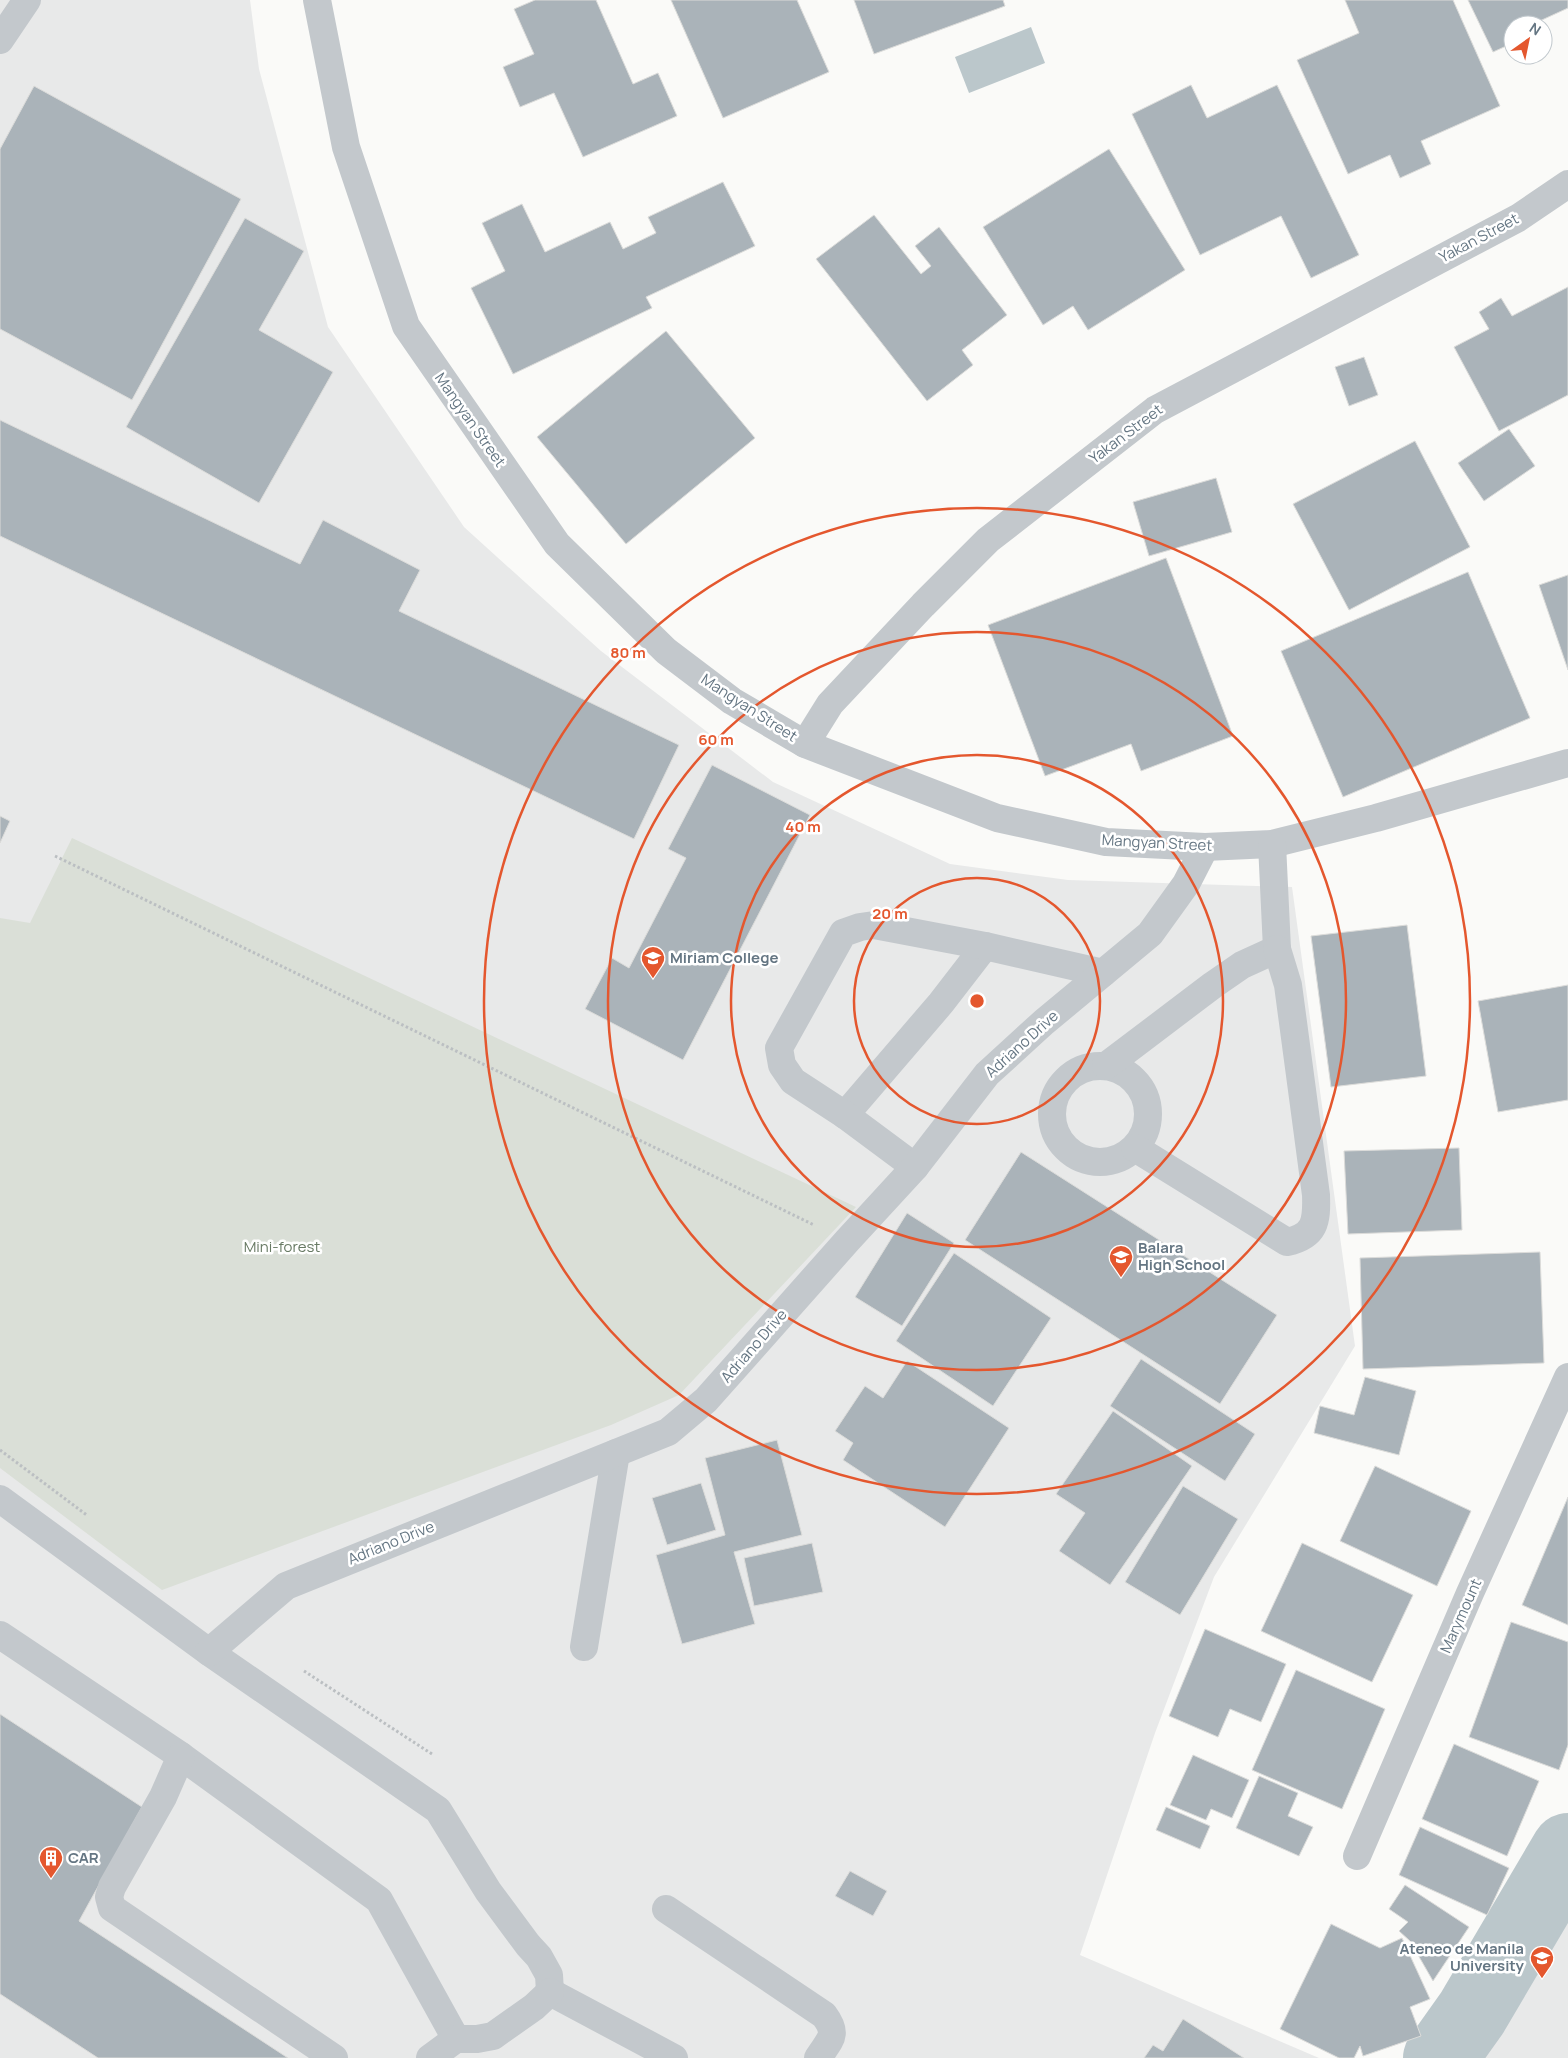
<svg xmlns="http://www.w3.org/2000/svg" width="1568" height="2058" font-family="Manrope,sans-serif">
<rect width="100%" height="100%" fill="#fafaf8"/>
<g fill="#e8e9e9">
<path d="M0,0H250L259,69L328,327L464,527L601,651L773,782L950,864L1068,880L1292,887L1355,1346L1214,1577L1155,1733L1080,1955L1319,2058H0Z"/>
<path d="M1568,1900V2058H1464Z"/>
</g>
<path fill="#dadfd7" d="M72,838L856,1207L679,1395L611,1425L162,1590L0,1468V918L30,923Z"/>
<path fill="#bbc7cb" d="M1031,27L1045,63L969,93L955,57Z"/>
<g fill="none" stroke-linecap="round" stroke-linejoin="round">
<path stroke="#bbc7cb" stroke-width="74" d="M1440,2058L1472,2013L1568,1850"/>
</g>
<g fill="#aab3b9" stroke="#dcdcda">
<path d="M535,0H596L633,84L658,73L677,116L583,157L554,93L520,107L503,67L534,54L514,9Z"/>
<path d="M671,0H797L829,72L723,118Z"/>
<path d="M854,0H1003L1005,6L874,54Z"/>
<path d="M1345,0H1453L1500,106L1421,141L1431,164L1400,178L1390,155L1348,174L1297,60L1359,33Z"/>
<path d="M1468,0H1568V8L1531,25H1513V43L1493,52Z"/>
<path d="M1191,85L1207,118L1277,85L1359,255L1311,278L1281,216L1200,255L1132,114Z"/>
<path d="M34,86L241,199L132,400L0,329V149Z"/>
<path d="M1109,149L1185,270L1088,330L1073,306L1043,325L983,227Z"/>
<path d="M723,182L755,246L646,297L652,308L513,374L471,288L505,271L482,223L522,204L545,252L610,222L623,249L656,233L648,217Z"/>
<path d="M874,215L921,274L931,266L915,246L939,227L1007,315L962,350L973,365L927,401L816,259Z"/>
<path d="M245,218L304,251L259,330L333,372L259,503L126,427Z"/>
<path d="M1568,287V395L1499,431L1454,347L1489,329L1479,312L1501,298L1512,316Z"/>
<path d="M666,331L755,438L626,544L537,437Z"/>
<path d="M1364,357L1378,395L1349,406L1335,367Z"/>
<path d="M0,420L300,564L323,520L420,570L399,611L679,745L634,839L0,536Z"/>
<path d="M1509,429L1535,466L1484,501L1458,463Z"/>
<path d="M1415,441L1470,547L1349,610L1293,504Z"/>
<path d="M1216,478L1232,532L1149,556L1133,502Z"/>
<path d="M1166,558L1233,736L1141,771L1131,744L1045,776L988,625Z"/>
<path d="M1468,572L1530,718L1343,797L1281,651Z"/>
<path d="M1568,575V670L1539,585Z"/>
<path d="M712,765L810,815L683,1060L585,1009L612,958L629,968L686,858L668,849Z"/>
<path d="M0,816L10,821L0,843Z"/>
<path d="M1407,925L1426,1076L1331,1087L1311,936Z"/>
<path d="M1568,985V1100L1498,1112L1478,1001Z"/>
<path d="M1459,1148L1462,1230L1348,1234L1344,1151Z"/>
<path d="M1021,1152L1277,1315L1220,1404L965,1240Z"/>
<path d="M907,1213L954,1243L902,1326L855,1297Z"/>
<path d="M1540,1252L1544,1363L1363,1369L1360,1258Z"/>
<path d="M954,1253L1051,1318L993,1406L896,1341Z"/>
<path d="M1141,1359L1255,1434L1225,1481L1110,1406Z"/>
<path d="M907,1361L1009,1428L945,1527L843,1460L853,1443L835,1431L865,1386L883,1398Z"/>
<path d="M1365,1377L1416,1391L1399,1455L1314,1433L1320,1406L1354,1415Z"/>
<path d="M1113,1411L1192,1466L1110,1585L1059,1551L1085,1513L1056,1494Z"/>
<path d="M777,1440L802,1535L734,1552L755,1624L682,1644L656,1555L725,1535L705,1458Z"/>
<path d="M1375,1466L1471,1511L1437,1586L1340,1541Z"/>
<path d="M701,1483L716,1530L667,1545L652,1498Z"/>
<path d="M1183,1486L1238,1519L1180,1615L1125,1582Z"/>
<path d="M1568,1497V1625L1522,1605Z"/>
<path d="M812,1543L823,1592L754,1606L744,1558Z"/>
<path d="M1302,1543L1413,1595L1372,1682L1261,1631Z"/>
<path d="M1511,1622L1568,1642V1745L1559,1770L1469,1737Z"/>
<path d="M1205,1629L1286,1664L1261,1722L1230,1709L1218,1737L1169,1716Z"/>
<path d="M1296,1670L1385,1709L1342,1809L1252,1770Z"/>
<path d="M0,1714L142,1807L79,1921L288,2058H98L0,1994Z"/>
<path d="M1454,1744L1539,1781L1507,1856L1422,1819Z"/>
<path d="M1193,1755L1249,1780L1232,1818L1211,1809L1206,1820L1170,1805Z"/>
<path d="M1259,1776L1298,1793L1288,1816L1313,1827L1299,1856L1236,1828Z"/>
<path d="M1166,1807L1210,1826L1200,1849L1156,1830Z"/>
<path d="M1420,1827L1509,1868L1487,1915L1399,1875Z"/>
<path d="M850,1871L887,1891L873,1916L835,1896Z"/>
<path d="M1405,1885L1469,1927L1433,1981L1410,1941L1399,1931L1408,1922L1389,1909Z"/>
<path d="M1331,1924L1380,1948L1402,1938L1430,1999L1410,2007L1421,2036L1363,2056L1360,2046L1354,2058H1339L1280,2029Z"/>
<path d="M1183,2019L1244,2058H1144L1153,2045L1163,2051Z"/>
</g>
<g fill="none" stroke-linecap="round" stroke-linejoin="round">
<g stroke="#bbbfc2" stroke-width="3" stroke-dasharray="2.5 2.5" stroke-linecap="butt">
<path d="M55,856L814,1225"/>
<path d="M0,1450L88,1516"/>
<path d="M304,1671L432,1754"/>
</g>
<g stroke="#c3c8cc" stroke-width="28">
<path d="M317,0L346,147L406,326L557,544L666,651L732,701L805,744L997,818L1106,842L1205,847L1272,844L1376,818L1568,763"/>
<path d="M0,40L27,0"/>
<path d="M805,744L830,704L923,605L988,540L1155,410L1518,218L1568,184"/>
<circle cx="1100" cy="1114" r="48"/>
<path d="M1106,1066L1213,985L1242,965L1277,949L1272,844"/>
<path d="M845,1115L941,1003L985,946"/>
<path d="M1135,1148L1287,1242C1315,1236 1317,1222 1316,1195L1288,985L1277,949"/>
<path d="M915,1167L845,1115L793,1081L782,1065L779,1048L843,933L860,927L874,925L985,946L1103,973"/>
<path d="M0,1499L209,1652L438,1810L488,1891L528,1945L539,1957L549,1975L550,1992"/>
<path d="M0,1635L181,1756L379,1900L456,2039"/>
<path d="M584,1647L616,1453"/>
<path d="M209,1652L286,1586L668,1432L706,1400L847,1241L915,1167L987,1074L1044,1022L1150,934L1186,884L1205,847"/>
<path d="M181,1756L163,1797L112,1887L109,1897L112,1908L334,2058"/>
<path d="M1357,1856L1470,1593L1568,1377"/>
<path d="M666,1909L824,2015C839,2035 830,2039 818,2058"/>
<path d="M550,1992L674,2058"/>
<path d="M430,2058L456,2039H477L493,2036L534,2007L550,1992"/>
</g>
</g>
<g fill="none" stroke="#e4572e" stroke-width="2.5">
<circle cx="977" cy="1001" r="123"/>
<circle cx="977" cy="1001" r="246"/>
<circle cx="977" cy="1001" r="369"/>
<circle cx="977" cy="1001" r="493"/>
</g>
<defs>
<g id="university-pin" transform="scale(1.25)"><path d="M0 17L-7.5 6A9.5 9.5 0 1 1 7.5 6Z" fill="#e4572e" stroke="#fff"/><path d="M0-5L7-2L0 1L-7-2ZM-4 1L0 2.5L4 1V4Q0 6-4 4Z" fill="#fff"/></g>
<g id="school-pin" transform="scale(1.25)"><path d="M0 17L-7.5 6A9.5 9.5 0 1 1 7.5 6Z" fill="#e4572e" stroke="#fff"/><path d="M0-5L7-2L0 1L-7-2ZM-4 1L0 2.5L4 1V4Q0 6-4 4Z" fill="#fff"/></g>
<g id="building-pin" transform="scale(1.25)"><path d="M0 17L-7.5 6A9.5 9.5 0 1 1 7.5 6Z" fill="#e4572e" stroke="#fff"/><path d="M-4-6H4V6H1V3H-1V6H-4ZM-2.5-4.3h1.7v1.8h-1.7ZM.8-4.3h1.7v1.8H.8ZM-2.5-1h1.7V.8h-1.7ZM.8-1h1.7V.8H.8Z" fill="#fff"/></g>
</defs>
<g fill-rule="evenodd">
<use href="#university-pin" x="653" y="958"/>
<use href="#school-pin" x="1121" y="1257"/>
<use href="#building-pin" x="51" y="1858"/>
<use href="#university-pin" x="1542" y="1958"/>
</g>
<g text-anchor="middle" stroke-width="5" stroke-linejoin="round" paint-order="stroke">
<g font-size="15" fill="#657683" stroke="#fff">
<text transform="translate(1479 238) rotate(-28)" y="5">Yakan Street</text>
<text transform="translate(470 420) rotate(55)" y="5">Mangyan Street</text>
<text transform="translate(1126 434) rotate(-37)" y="5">Yakan Street</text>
<text transform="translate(749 708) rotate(33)" y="5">Mangyan Street</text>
<text transform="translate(1157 843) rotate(3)" y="5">Mangyan Street</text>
<text transform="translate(1022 1044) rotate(-42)" y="5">Adriano Drive</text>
<text transform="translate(754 1346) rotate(-49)" y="5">Adriano Drive</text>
<text transform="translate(391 1543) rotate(-22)" y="5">Adriano Drive</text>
<text transform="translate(1461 1616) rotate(-66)" y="5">Marymount</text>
</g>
<g font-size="15" font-weight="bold" fill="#657683" stroke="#fff" text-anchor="start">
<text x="670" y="963">Miriam College</text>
<text x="1138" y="1253">Balara<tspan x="1138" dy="17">High School</tspan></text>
<text x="68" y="1863">CAR</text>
<text x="1524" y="1954" text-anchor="end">Ateneo de Manila<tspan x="1524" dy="17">University</tspan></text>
</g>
<g font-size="15" fill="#687a64" stroke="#fff">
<text x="282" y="1252">Mini-forest</text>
</g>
</g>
<circle cx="977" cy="1001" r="8" fill="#e4572e" stroke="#fff" stroke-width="2.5"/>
<g font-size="15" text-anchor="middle" font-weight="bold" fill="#e4572e" stroke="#fff" stroke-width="5" stroke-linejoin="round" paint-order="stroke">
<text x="628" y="658">80 m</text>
<text x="716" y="745">60 m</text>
<text x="803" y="832">40 m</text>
<text x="890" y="919">20 m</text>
</g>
<g transform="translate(1528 40) rotate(33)"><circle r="24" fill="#ffffff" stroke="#c1c8cd"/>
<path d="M0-4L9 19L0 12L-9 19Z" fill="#e4572e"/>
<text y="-8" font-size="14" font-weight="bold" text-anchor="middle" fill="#657683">N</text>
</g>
</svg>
